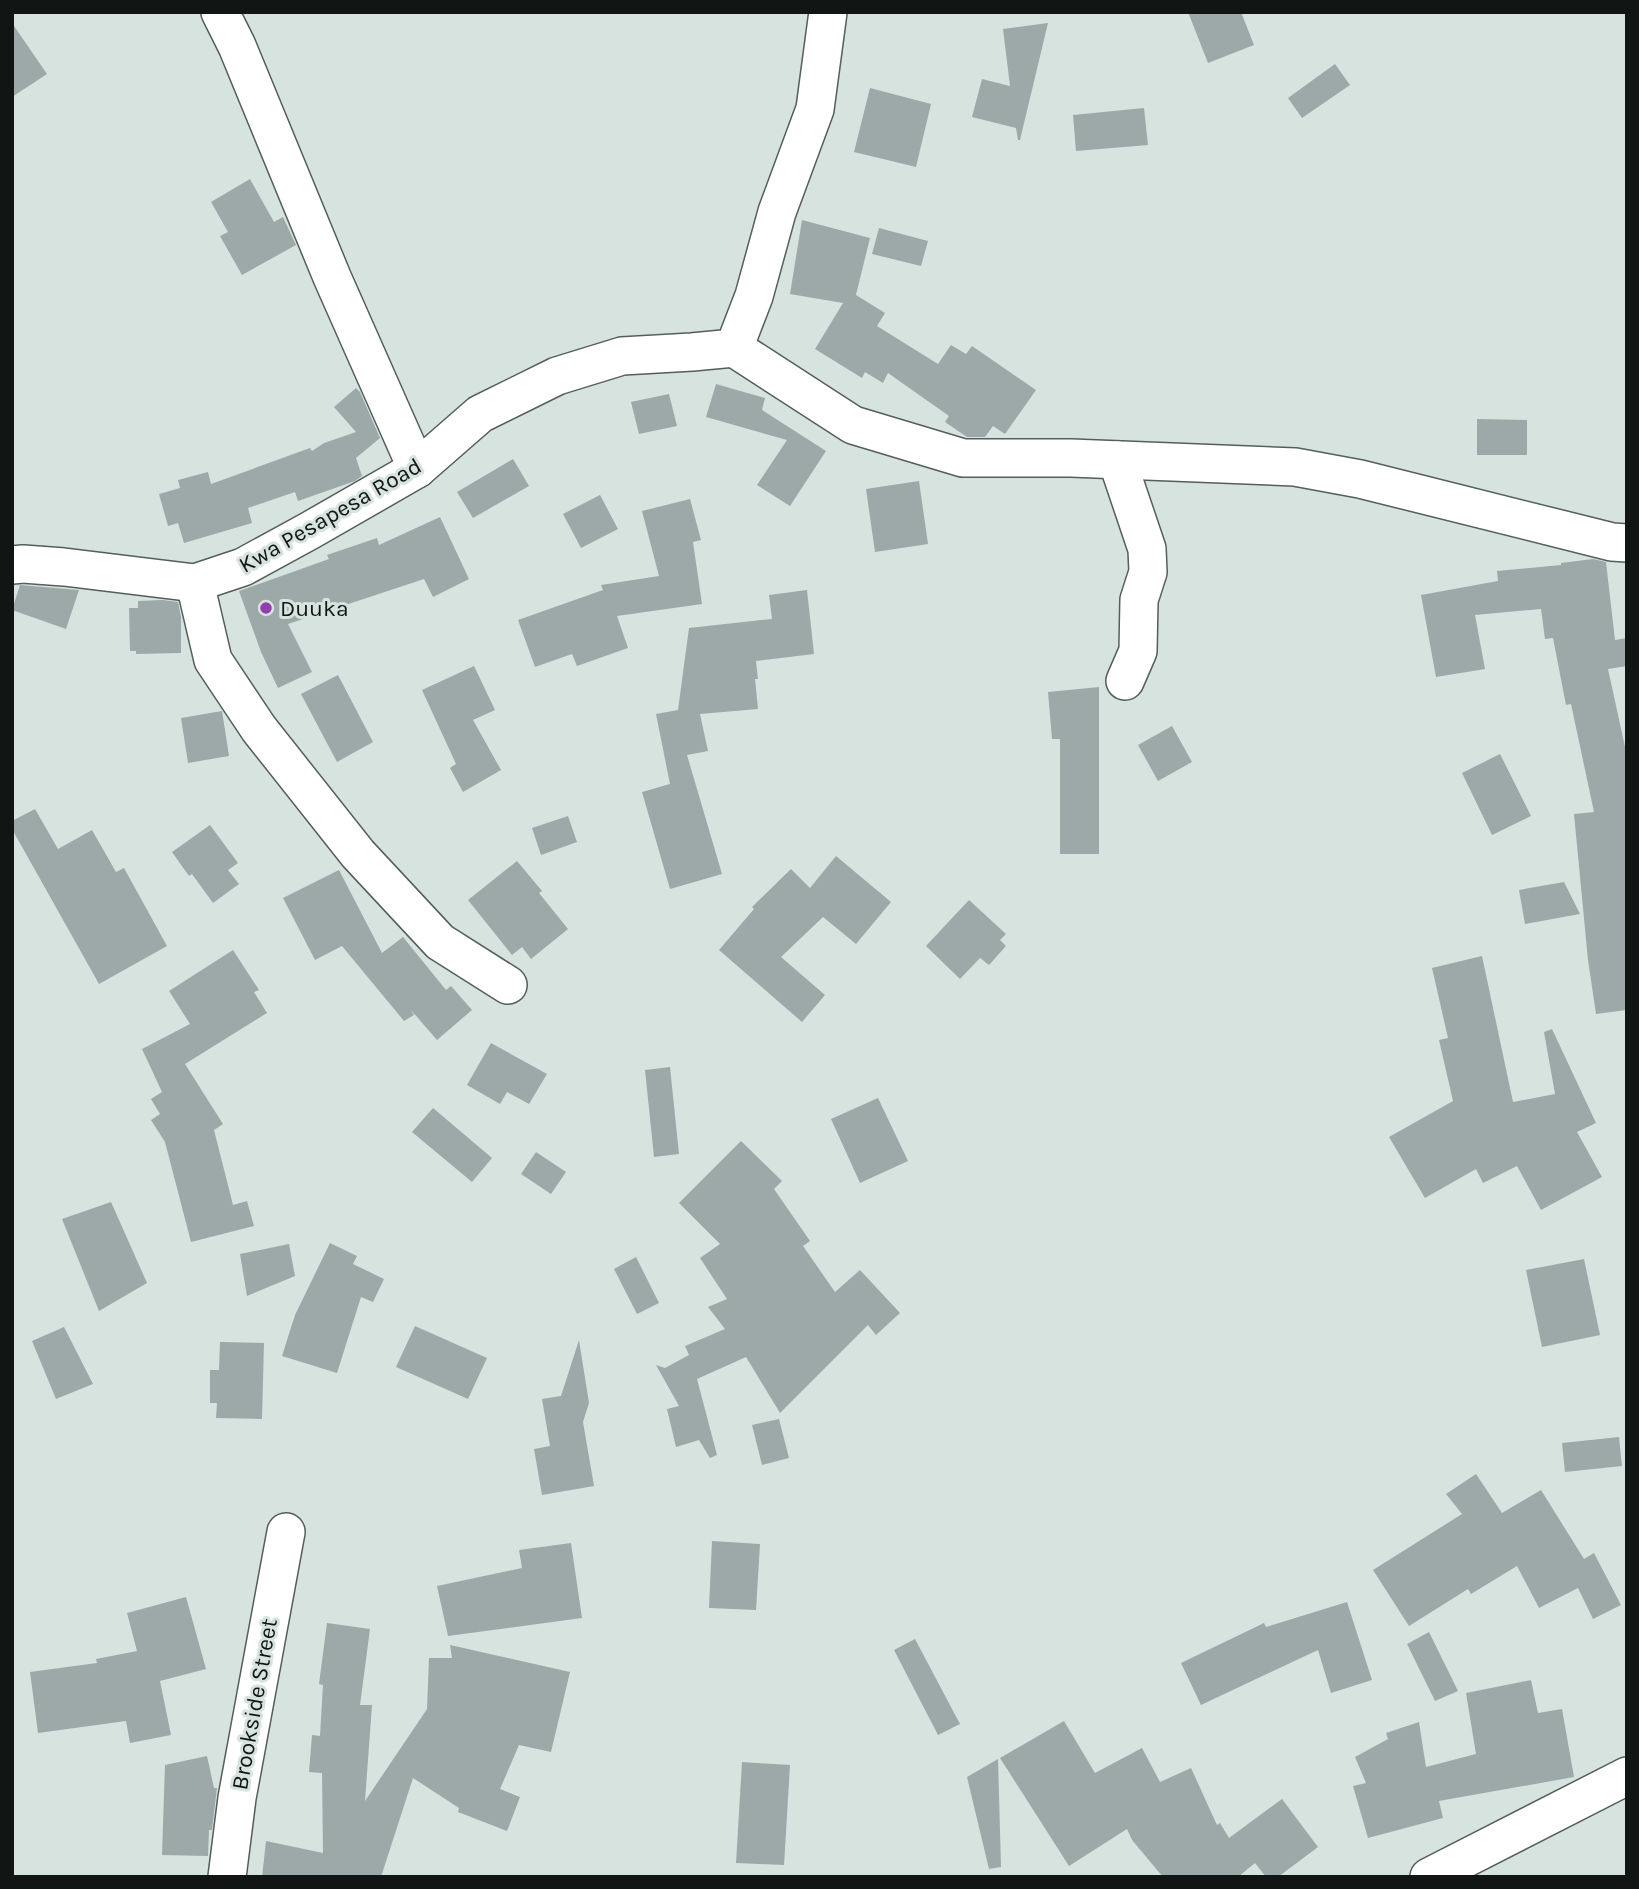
<svg xmlns="http://www.w3.org/2000/svg" width="1639" height="1889" font-family="Karla,sans-serif">
<rect width="100%" height="100%" fill="#d7e3de"/>
<g fill="#9da9a9">
<path d="M1188,12H1241L1254,45L1208,63Z"/>
<path d="M12,23L47,74L12,97Z"/>
<path d="M1048,23L1020,140H1018L1016,128L972,117L982,79L1010,86L1003,29Z"/>
<path d="M1335,64L1350,85L1302,118L1288,98Z"/>
<path d="M870,88L931,104L916,167L854,152Z"/>
<path d="M1144,108L1148,145L1076,151L1073,115Z"/>
<path d="M250,179L274,222L283,217L296,245L242,275L220,236L228,232L211,202Z"/>
<path d="M802,220L870,238L856,295L885,313L877,326L938,364L951,345L966,354L972,346L1036,390L1005,434L993,426L985,437H967L945,422L949,416L888,373L883,383L865,372L862,378L815,349L843,303L790,294Z"/>
<path d="M879,228L928,241L921,266L872,254Z"/>
<path d="M716,384L765,398L762,410L826,451L790,506L757,485L787,440L706,417Z"/>
<path d="M356,388L360,392L380,438L356,458L362,476L355,481L298,501L295,492L248,508L252,523L184,543L178,523L168,526L159,494L180,488L178,480L208,472L211,484L310,448L312,451L324,443L356,432L334,407Z"/>
<path d="M669,394L677,426L639,434L631,402Z"/>
<path d="M1477,419L1527,420V455H1477Z"/>
<path d="M513,459L529,486L473,518L457,492Z"/>
<path d="M919,481L928,544L875,552L866,489Z"/>
<path d="M600,495L618,529L581,548L563,514Z"/>
<path d="M690,499L701,540L693,542L702,604L617,616L628,648L577,666L572,654L535,667L518,620L603,590L601,585L659,576L642,511Z"/>
<path d="M440,517L469,579L433,597L424,579L288,624L312,672L278,688L261,652L239,591L329,559L327,555L377,538L379,545Z"/>
<path d="M1593,559L1606,562L1615,640L1627,638V666L1608,669L1627,756V1010L1596,1014L1588,960L1574,814L1594,812L1571,704L1566,705L1553,638L1545,639L1541,609L1475,615L1485,669L1436,677L1421,595L1498,581L1497,571L1561,565V563Z"/>
<path d="M20,585L79,590L66,629L12,610Z"/>
<path d="M807,590L814,654L756,661L758,679H755L758,709L700,714L708,751L687,755L722,874L670,889L642,792L670,784L656,714L678,710L689,628L772,619L769,595Z"/>
<path d="M163,600L178,602L181,617V653L136,654V651H130L129,608H138V601Z"/>
<path d="M474,666L495,710L473,720L501,770L463,792L450,768L456,764L422,690Z"/>
<path d="M338,675L373,742L337,762L301,694Z"/>
<path d="M1099,687V854H1060V739H1052L1048,692Z"/>
<path d="M222,711L229,756L188,763L181,718Z"/>
<path d="M1172,726L1192,762L1158,781L1138,745Z"/>
<path d="M1500,754L1531,816L1492,835L1462,773Z"/>
<path d="M35,809L58,849L92,830L116,872L124,868L167,946L99,984L12,829V821Z"/>
<path d="M568,816L577,842L541,855L532,828Z"/>
<path d="M210,825L238,863L228,870L239,884L213,903L192,874L189,876L172,852Z"/>
<path d="M836,856L891,902L856,944L823,917L781,957L825,995L802,1022L719,950L754,909L752,907L791,869L810,888Z"/>
<path d="M517,861L542,891L539,893L568,929L531,959L522,947L512,955L468,900Z"/>
<path d="M339,870L382,953L403,937L446,990L451,986L472,1010L437,1040L411,1010L414,1015L404,1021L342,946L315,960L283,898Z"/>
<path d="M1564,882L1580,914L1525,924L1519,890Z"/>
<path d="M969,900L1006,934L1000,940L1006,946L989,965L980,958L960,979L926,946Z"/>
<path d="M233,950L259,990L254,992L267,1013L185,1064L223,1124L214,1130L233,1205L247,1201L254,1226L191,1242L165,1142L151,1120L160,1114L151,1099L162,1092L142,1049L190,1024L169,991Z"/>
<path d="M1482,956L1513,1102L1555,1094L1544,1032L1552,1029L1596,1123L1577,1132L1602,1177L1541,1210L1517,1166L1483,1183L1476,1169L1425,1198L1389,1137L1453,1101L1439,1040L1448,1038L1432,968Z"/>
<path d="M491,1043L547,1074L529,1104L507,1092L500,1104L467,1085Z"/>
<path d="M670,1067L679,1154L654,1157L645,1070Z"/>
<path d="M878,1098L908,1161L860,1183L831,1119Z"/>
<path d="M433,1108L492,1158L472,1182L412,1132Z"/>
<path d="M741,1141L782,1181L774,1189L810,1241L803,1246L835,1292L860,1270L900,1313L876,1335L868,1325L780,1413L746,1357L697,1379L717,1455L710,1458L699,1440L676,1447L667,1409L679,1406L656,1365L665,1368L689,1355L685,1346L725,1329L708,1307L727,1299L700,1258L720,1244L679,1203Z"/>
<path d="M536,1152L566,1172L551,1194L521,1174Z"/>
<path d="M111,1202L147,1283L99,1311L62,1219Z"/>
<path d="M330,1243L357,1256L353,1264L384,1279L373,1302L361,1297L337,1373L282,1356L295,1315Z"/>
<path d="M289,1244L295,1276L247,1296L240,1254Z"/>
<path d="M636,1257L659,1303L637,1314L614,1269Z"/>
<path d="M1584,1259L1600,1335L1542,1347L1526,1270Z"/>
<path d="M415,1326L487,1358L468,1399L396,1367Z"/>
<path d="M64,1327L93,1384L56,1399L32,1341Z"/>
<path d="M579,1340L589,1403L583,1422L594,1486L542,1495L534,1449L550,1446L542,1399L561,1396Z"/>
<path d="M220,1342L264,1343L262,1419L216,1418L217,1403H210V1370H219Z"/>
<path d="M779,1419L789,1458L762,1465L752,1425Z"/>
<path d="M1619,1437L1622,1466L1565,1472L1562,1443Z"/>
<path d="M1476,1474L1502,1513L1541,1490L1584,1559L1594,1553L1621,1605L1593,1619L1578,1588L1539,1608L1517,1566L1471,1594L1468,1589L1409,1626L1373,1570L1462,1514L1446,1494Z"/>
<path d="M712,1541L760,1544L756,1610L709,1608Z"/>
<path d="M571,1543L582,1618L448,1636L437,1586L522,1568L519,1550Z"/>
<path d="M186,1597L206,1669L160,1681L171,1735L130,1743L126,1721L38,1733L30,1672L97,1663L96,1659L137,1651L127,1613Z"/>
<path d="M1347,1602L1372,1680L1331,1693L1318,1650L1201,1705L1181,1663L1264,1623L1266,1627Z"/>
<path d="M327,1623L370,1629L360,1705H372L365,1801L427,1709L429,1658H452L450,1645L570,1672L551,1752L519,1745L500,1789L520,1797L507,1831L458,1812L459,1808L413,1778L381,1877H262L266,1841L323,1853L322,1773L309,1772L312,1735L320,1736L323,1685L319,1684Z"/>
<path d="M1429,1632L1458,1691L1435,1701L1407,1644Z"/>
<path d="M915,1639L960,1724L938,1735L894,1650Z"/>
<path d="M1531,1680L1538,1713L1562,1709L1574,1777L1439,1801L1443,1818L1368,1838L1353,1786L1366,1783L1355,1757L1388,1739L1386,1733L1419,1722L1426,1767L1476,1754L1466,1693Z"/>
<path d="M1064,1721L1095,1773L1142,1748L1160,1782L1191,1768L1217,1825L1220,1823L1229,1838L1282,1799L1318,1847L1278,1877H1266L1255,1863L1238,1877H1163L1132,1840L1127,1829L1069,1866L1000,1758Z"/>
<path d="M207,1756L214,1788H217L212,1830H209L208,1856L162,1855L165,1765Z"/>
<path d="M998,1759L1001,1867L989,1869L967,1777Z"/>
<path d="M742,1762L790,1765L784,1865L736,1863Z"/>
</g>
<g fill="none" stroke-linecap="round" stroke-linejoin="round">
<g stroke="#545e5a" stroke-width="40">
<g id="street">
<path d="M220,12L237,46L332,277L417,469"/>
<path d="M734,348L853,425L963,458H1071L1295,467L1360,479L1612,542L1627,543"/>
<path d="M1117,460L1147,549L1148,572L1139,600L1138,651L1125,681"/>
<path d="M12,565L23,564L64,567L195,583L243,567L309,531L417,469L480,414L557,376L622,356L692,352L734,348L754,296L777,212L815,109L828,12"/>
<path d="M195,583L213,660L259,729L358,854L440,942L508,985"/>
<path d="M227,1877L237,1798L286,1532"/>
<path d="M1429,1877L1627,1776"/>
</g>
</g>
<use href="#street" stroke="#fff" stroke-width="37"/>
</g>
<circle fill="#913fad" stroke="#d7e3de" stroke-width="2.5" cx="266" cy="608" r="7"/>
<g text-anchor="middle" stroke-width="6" stroke-linejoin="round" paint-order="stroke">
<g font-size="23" fill="#111514" stroke="#d7e3de">
<text transform="translate(330 515) rotate(-30)" y="8">Kwa Pesapesa Road</text>
<text transform="translate(254 1704) rotate(-80)" y="8">Brookside Street</text>
</g>
<g font-size="23" fill="#111514" stroke="#d7e3de" text-anchor="start">
<text x="280" y="616">Duuka</text>
</g>
</g>
<rect width="1639" height="1889" fill="none" stroke="#111514" stroke-width="28"/>
</svg>
